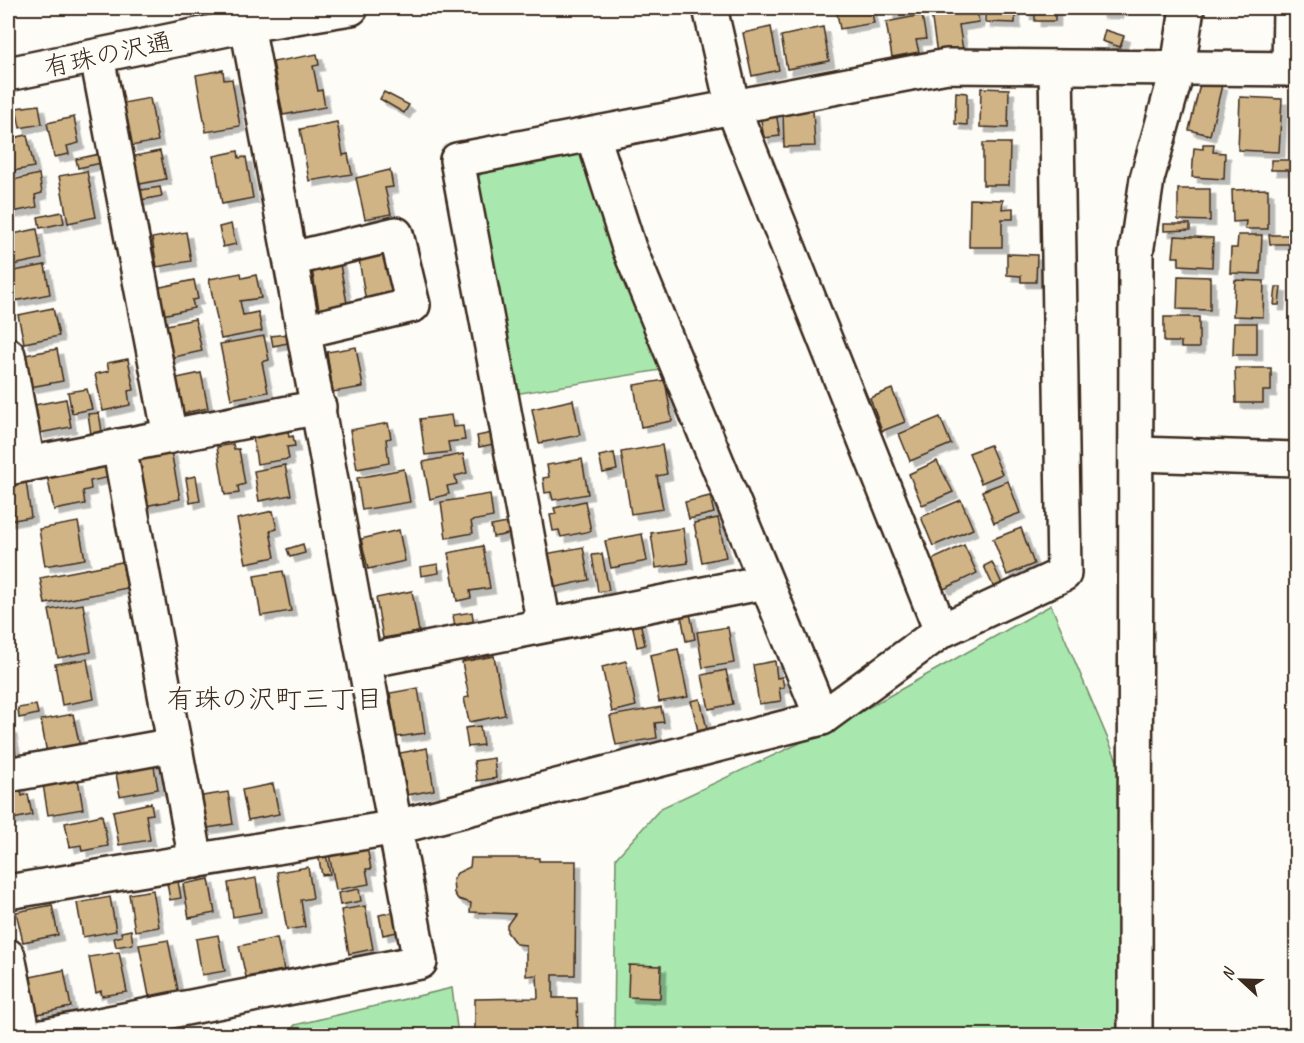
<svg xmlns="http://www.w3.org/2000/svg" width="1304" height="1043" font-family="Caveat,'Klee One',sans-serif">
<defs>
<filter id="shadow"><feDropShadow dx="5.5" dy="5.5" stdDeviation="0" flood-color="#0004"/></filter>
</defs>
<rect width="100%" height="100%" fill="#fdfcf7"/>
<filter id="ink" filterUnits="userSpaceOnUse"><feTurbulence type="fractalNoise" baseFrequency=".0167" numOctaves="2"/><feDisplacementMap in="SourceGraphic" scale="12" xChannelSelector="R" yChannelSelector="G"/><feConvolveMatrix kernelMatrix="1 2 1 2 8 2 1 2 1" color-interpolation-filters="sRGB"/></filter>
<g filter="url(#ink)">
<g fill="#a8e7ae" stroke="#728866" stroke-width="1.5">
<path d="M573,147L589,157L661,370L515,394L474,181L483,172Z"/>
<path d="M1051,605L1118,763L1119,1035L614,1036L616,858L661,808L832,728Z"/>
<path d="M452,988L458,1035H286L295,1025Z"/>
</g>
<g fill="#d0b485" stroke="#3b2a1e" stroke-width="1.5" filter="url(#shadow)">
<path d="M836,8H871L874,23L840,29Z"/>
<path d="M888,8H916V10L889,15Z"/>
<path d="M967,8H976L979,22L959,25L963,50L937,54L931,13Z"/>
<path d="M985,8H1015V23L985,22Z"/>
<path d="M1025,8H1055V21H1035V14H1025Z"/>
<path d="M1099,8H1118L1117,13H1099Z"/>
<path d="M922,15L926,39L916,40L919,52L892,57L886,22Z"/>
<path d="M771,27L779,70L752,76L743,33Z"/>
<path d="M823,27L829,61L787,69L781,36Z"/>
<path d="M1105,30L1124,36L1120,47L1102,41Z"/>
<path d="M317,54L319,65L313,66L318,91L322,90L325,107L283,115L273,62Z"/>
<path d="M223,70L224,80L232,79L240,126L206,132L196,75Z"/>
<path d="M1201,80L1222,85L1210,135L1189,130Z"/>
<path d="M981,88L1009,89L1008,128L980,127Z"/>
<path d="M384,92L409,105L404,113L380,99Z"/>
<path d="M956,92L967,93V125L955,124Z"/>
<path d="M1240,97L1282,99L1279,152L1238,150Z"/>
<path d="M150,98L158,141L131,146L123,103Z"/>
<path d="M39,105L42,124L20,128L16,108Z"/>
<path d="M813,110L815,146L784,147L783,111Z"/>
<path d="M776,112L780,136L764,138L760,115Z"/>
<path d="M74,117L79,143L67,146L69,154L54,157L47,123Z"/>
<path d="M337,122L343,155L348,154L352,174L309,181L300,129Z"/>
<path d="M27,135L34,167L8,172V139Z"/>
<path d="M983,143H1010L1009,185H983Z"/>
<path d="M1203,144H1214L1213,152L1225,153L1224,179L1192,177L1194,148L1203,149Z"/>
<path d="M160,151L166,179L135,185L130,157Z"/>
<path d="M238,151L239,158L246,157L253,198L222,204L214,156Z"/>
<path d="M104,153L106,162L78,168L76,159Z"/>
<rect x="1271" y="160" width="20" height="10"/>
<path d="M390,170L393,187L385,188L391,214L365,219L356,178Z"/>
<path d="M87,171L96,217L68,223L59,176Z"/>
<path d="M39,174L42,193L35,195L37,207L8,213V181Z"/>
<path d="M160,187L162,196L136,201L135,191Z"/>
<path d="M1178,189H1210V221L1178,220Z"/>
<path d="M1268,189V229H1245L1246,221L1233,222L1232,190Z"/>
<path d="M970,199L1003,200L1002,209L1013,208V219H1002V247H969Z"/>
<path d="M62,212L64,223L40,228L38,217Z"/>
<path d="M231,224L236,244L223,247L219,227Z"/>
<path d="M1164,224H1190V230L1164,231Z"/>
<path d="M37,229L42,259L8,266V235Z"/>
<path d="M186,232L191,261L157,267L152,238Z"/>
<path d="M1238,235H1262L1260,274L1230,273L1231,248H1237Z"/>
<path d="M1269,235H1289V244H1270Z"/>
<path d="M1175,236L1213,238L1212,267L1179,265V257H1173Z"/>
<path d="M387,248L395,296L366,302L358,253Z"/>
<path d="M1007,254L1037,255L1036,282H1021V276L1007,275Z"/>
<path d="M339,259L347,303L319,309L311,264Z"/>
<path d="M45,265L50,294L14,301L9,272Z"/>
<path d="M241,273L242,278L256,275L261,298L240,301L243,315L258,312L262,331L221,339L209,279Z"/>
<path d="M1178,276L1210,277V310L1177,309Z"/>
<path d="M194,280L198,299L192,300L194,308L158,316L151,289Z"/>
<path d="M1235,280L1264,281L1263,317L1233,316Z"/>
<path d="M1276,287H1281L1279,305H1274Z"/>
<path d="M53,308L59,336L24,343L18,315Z"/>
<path d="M1164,317H1199V348H1181V342H1164Z"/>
<path d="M195,319L202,351L169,358L162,326Z"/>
<path d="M1234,323H1257V355H1233Z"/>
<path d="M287,334L288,343L273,346L271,336Z"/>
<path d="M264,336L269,360L262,362L268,392L231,399L220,344Z"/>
<path d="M356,347L363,387L333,392L327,352Z"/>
<path d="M57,349L63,381L30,387L25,355Z"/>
<path d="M128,359L134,390L128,391L130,405L103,411L95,374L109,371L107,363Z"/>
<path d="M1235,368H1271V391H1263V403H1236Z"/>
<path d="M201,373L208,408L179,414L172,379Z"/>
<path d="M665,380L672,421L641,427L634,385Z"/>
<path d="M87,389L92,409L72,413L68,392Z"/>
<path d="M892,389L905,422L882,431L870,398Z"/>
<path d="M66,399L71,427L39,433L34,405Z"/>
<path d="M573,400L580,435L539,443L532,409Z"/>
<path d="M99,413L102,432L91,434L88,414Z"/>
<path d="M451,415L453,427L463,426L465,440L448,442L450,452L425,455L420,419Z"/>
<path d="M940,417L951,444L910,461L899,434Z"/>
<path d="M388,423L391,438L386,439L389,463L357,469L350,430Z"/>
<path d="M288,431L289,437L293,436L295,446L287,447L289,459L257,464L253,437Z"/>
<path d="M492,433L494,444L479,447L477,436Z"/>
<path d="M233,444L234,449H239L245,484L238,486L239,493L225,495L217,447Z"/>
<path d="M662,445L667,474L657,476L663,509L631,514L621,452Z"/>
<path d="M990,445L1002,474L981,483L969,453Z"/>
<path d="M171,451L180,499L145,506L136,458Z"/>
<path d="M614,453L617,470L603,473L599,456Z"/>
<path d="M463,454L467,473L455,476L457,484L447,486L449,494L430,499L423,462Z"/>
<path d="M582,459L588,494L553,500L551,492L545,493L543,478L549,477L547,465Z"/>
<path d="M937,461L953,492L922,505L909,474Z"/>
<path d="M104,464L110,468L111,477L90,481L91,489L83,491L85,504L54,510L47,475Z"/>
<path d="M285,465L291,495L259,501L254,471Z"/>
<path d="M404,469L410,502L362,510L357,478Z"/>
<path d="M196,476L200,501L190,503L186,478Z"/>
<path d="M26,481L31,517L8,521V484Z"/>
<path d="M1008,481L1020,513L994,523L982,491Z"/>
<path d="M490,494L493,517L471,521L473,533L446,538L441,502Z"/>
<path d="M710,496L714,513L689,519L685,502Z"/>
<path d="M961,500L973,529L933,546L921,517Z"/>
<path d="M585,501L591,531L561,537L559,530L553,531L550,515L556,514L554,508Z"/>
<path d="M273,511L277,529L270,531L275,557L246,563L237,519Z"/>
<path d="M718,518L726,557L702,562L694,523Z"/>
<path d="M78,522L85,559L45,566L39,529Z"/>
<path d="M512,522L514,533L493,537L491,526Z"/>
<path d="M683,528L688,563L656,568L651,533Z"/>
<path d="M1021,528L1034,564L1007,575L993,539Z"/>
<path d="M399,530L405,561L368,569L361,539Z"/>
<path d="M642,534L647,561L611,568L605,541Z"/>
<path d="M303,544L305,553L290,557L287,549Z"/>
<path d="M964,545L977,573L944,589L931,560Z"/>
<path d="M483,546L490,588L470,591L471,598L457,601L448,553Z"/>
<path d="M583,547L589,580L551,588L545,554Z"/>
<path d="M602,554L609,590L598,592L592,555Z"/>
<path d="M122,562L127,588L45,604L40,578Z"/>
<path d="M992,562L1002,584L994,588L984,566Z"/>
<path d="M438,564L439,573L421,576L420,567Z"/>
<path d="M283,571L291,611L261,616L254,576Z"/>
<path d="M412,591L419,632L383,638L376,598Z"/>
<path d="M83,604L91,652L58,658L49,610Z"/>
<path d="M472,612L474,625L455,628L453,615Z"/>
<path d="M690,613L695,639L686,641L681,615Z"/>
<path d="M640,621L645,645L637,647L632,623Z"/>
<path d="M728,627L734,663L703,668L697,632Z"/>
<path d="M678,649L688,697L659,702L650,655Z"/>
<path d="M494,656L505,715L469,722L464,698L469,697L462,662Z"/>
<path d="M87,659L94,699L62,705L55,664Z"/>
<path d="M626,661L636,706L612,712L602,667Z"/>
<path d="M775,661L777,678L782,677L784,687L779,688L781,701L759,704L753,665Z"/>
<path d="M726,670L733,704L709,709L702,675Z"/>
<path d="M418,688L425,733L397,737L390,693Z"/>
<path d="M700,699L707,729L698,731L691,701Z"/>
<path d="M36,705L38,714L19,718L18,708Z"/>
<path d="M661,707L664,722L655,723L657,738L616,745L610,716Z"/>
<path d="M73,714L80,747L47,754L41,720Z"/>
<path d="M480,726L483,745L468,747L465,728Z"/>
<path d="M11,729L17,762L8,763V730Z"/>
<path d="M427,748L434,790L407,795L400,753Z"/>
<path d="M494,758L496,778L477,781L474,761Z"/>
<path d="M153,761L158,789L120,796L115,768Z"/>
<path d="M42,778L78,779L83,809L48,815Z"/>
<path d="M19,781L22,796L28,794L32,815L8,820V783Z"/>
<path d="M273,784L279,814L248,820L242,790Z"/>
<path d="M228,792L233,824L201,829L196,797Z"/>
<path d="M151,803L153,814L146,815L150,840L119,845L113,811Z"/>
<path d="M102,815L108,846L82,851L81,845L70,847L65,823Z"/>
<path d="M367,847L371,869H366L369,884L336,890L329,854Z"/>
<path d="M326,854L330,874L322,875L318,855Z"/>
<path d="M471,858H539V861H576L575,975H553V998H577L578,1036H475V999L538,998L537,975L526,976V945L516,944L507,932V925L515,914L470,912L471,903L458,899L454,893L453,879L457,873L470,867Z"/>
<path d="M308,867L313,898L301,900L305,927L287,930L277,872Z"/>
<path d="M256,878L261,912L233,917L228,883Z"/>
<path d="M209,879L215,913L189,918L183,884Z"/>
<path d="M178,881L181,898L170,900L167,883Z"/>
<path d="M359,889L361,901L340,905L338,893Z"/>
<path d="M153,890L159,927L135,931L129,894Z"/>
<path d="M110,897L116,931L83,937L77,903Z"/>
<path d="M52,905L58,935L23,942L16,912Z"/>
<path d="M365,906L373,949L349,954L341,910Z"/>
<path d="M398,911L402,931L383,935L379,915Z"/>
<path d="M131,930L133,944L116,947L114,938L122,936L121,932Z"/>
<path d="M218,935L225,971L202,975L196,939Z"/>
<path d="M277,938L284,970L246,977L239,946Z"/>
<path d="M168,940L178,990L149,996L139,945Z"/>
<path d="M119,952L127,992L102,996L101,991L96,993L89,957Z"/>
<path d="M629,965L661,966L660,998L628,997Z"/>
<path d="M64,970L71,1007L37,1014L30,977Z"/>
</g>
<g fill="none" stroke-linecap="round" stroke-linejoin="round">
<g stroke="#3b2a1e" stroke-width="38">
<g id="minor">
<path d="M710,8L733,108L941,631"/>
<path d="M97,57L170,436"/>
<path d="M1289,69L1290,8"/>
<path d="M8,74L247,25L351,8"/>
<path d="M593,136L629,248L822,718"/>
<path d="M291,259L396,234L413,305L304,331"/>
<path d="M8,355L28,464"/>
<path d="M119,446L196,861"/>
<path d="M1137,454L1296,459"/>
<path d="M8,468L319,407"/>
<path d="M544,625L457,160L947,66L1296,69"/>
<path d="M366,661L765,582"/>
<path d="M8,775L174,745"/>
<path d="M8,892L397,827L822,718L941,631L1064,574L1056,67"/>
<path d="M8,956L24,1036"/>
<path d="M43,1036L420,962L247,25"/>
<path d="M1135,1036L1136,253L1147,179L1178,68L1187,8"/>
</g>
</g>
<use href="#minor" stroke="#fdfcf7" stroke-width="33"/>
</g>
</g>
<g text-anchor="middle" stroke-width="5" stroke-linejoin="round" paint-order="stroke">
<g font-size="26" fill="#3b2a1e" stroke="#fdfcf7">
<text transform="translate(108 54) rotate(-12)" y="9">有珠の沢通</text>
</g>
<g font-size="27" fill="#3b2a1e" stroke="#fdfcf7">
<text x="275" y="708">有珠の沢町三丁目</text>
</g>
</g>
<rect width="1304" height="1043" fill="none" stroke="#fdfcf7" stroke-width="30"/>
<rect x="15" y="15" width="1274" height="1013" fill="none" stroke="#3b2a1e" stroke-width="2" filter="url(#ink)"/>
<g transform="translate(1241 980) rotate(292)" stroke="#fdfcf7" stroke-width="4.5" paint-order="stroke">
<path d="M0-4.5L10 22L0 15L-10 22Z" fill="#3b2a1e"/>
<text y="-9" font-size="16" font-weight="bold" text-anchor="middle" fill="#3b2a1e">N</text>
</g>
</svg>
